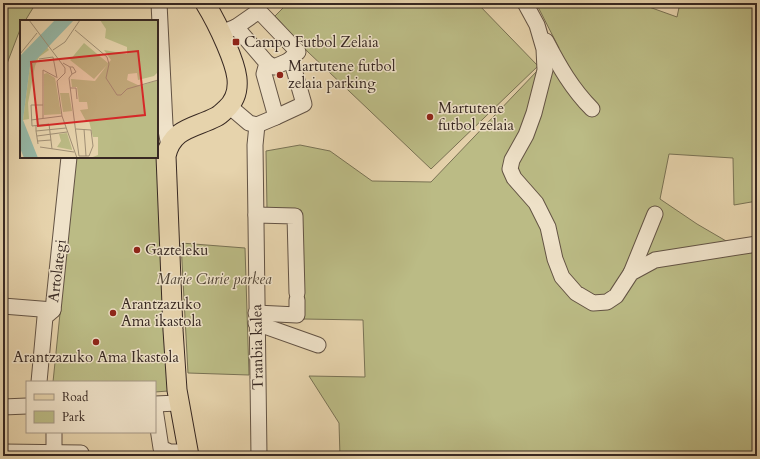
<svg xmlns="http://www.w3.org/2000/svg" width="760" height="459" font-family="Cardo,serif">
<rect width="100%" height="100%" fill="#e6d3ac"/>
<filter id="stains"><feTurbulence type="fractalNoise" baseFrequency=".005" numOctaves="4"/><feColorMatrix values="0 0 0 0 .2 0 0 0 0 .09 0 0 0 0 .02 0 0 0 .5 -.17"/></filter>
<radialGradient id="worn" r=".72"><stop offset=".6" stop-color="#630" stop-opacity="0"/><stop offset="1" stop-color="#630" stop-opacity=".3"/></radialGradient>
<g fill="#bbbb85" stroke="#797254">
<path d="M7,3H36L25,21H21V27L3,74V8Z"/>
<path d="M288,3H477L538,66L431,169L308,52L275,16Z"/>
<path d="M536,3H638L677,17L680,3H757V201L734,205L733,158L669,154L660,199L697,224L745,252L757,249V456H340L339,423L309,376L365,377L363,320L303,319L301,210L267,209L266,151L300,145L330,151L372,181L431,182L559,48Z"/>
<path d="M157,128L168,391L155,392V382H53L76,157H157Z"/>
<path d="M181,243L245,248L249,375L188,373Z"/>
</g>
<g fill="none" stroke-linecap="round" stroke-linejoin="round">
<g stroke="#635344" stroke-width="17">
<g id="minor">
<path d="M159,3L165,125L169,146"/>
<path d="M525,3L537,25L544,49L545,70L534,113L526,135L512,160L510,169L514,178L536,203L548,227L555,259L562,277L576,293L593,303L607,302L616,296L631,273L655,260L757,244"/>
<path d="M236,27L259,11L298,52L288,61"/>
<path d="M221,33L236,27L267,63L264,74L276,117L257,125"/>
<path d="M546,41C559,66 572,89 592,109"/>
<path d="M267,63L274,67L288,61L293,66L304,104L276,117"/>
<path d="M229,106L249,123L257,125"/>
<path d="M257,125L255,145L259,456"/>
<path d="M256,215L295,216L297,293"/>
<path d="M631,273L655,214"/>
<path d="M3,306L53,310"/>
<path d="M256,313L297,315V300"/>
<path d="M256,323L318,345"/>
<path d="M39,382L45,317L53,310L69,157"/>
<path d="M155,404L178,403"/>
<path d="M3,407L27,406"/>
<path d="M155,409L161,448L170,452H188"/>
<path d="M3,452L81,453V456"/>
<path d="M54,453V432"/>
</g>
</g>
<g stroke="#372822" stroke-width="21">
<path id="major" d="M189,456L177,390L173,330L166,156C172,128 195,128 216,117C220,115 223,112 226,109C246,91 235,65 226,44C220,30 213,16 205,3"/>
</g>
<use href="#minor" stroke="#efe2c9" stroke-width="15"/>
<use href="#major" stroke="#e6d3ac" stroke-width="19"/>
</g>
<g fill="#8f2418" stroke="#efe2c9" stroke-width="1.5">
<rect x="232" y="38" width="8" height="8" rx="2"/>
<circle cx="280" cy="75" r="4"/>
<circle cx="430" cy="117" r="4"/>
<circle cx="137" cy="250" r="4"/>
<circle cx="113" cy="313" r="4"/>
<circle cx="96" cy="342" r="4"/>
</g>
<g text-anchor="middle" stroke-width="3" stroke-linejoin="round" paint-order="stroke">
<g font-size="15" fill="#372822" stroke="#efe2c9" text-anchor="start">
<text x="244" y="47">Campo Futbol Zelaia</text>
<text x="288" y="71">Martutene futbol<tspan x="288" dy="17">zelaia parking</tspan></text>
<text x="438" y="113">Martutene<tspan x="438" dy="17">futbol zelaia</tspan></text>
<text x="145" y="255">Gazteleku</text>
<text x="121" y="309">Arantzazuko<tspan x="121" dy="17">Ama ikastola</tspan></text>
<text x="96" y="362" text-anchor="middle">Arantzazuko Ama Ikastola</text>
</g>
<g font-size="15" fill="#372822" stroke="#efe2c9">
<text transform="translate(57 271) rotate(-83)" y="5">Artolategi</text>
<text transform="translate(257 347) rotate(-91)" y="5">Tranbia kalea</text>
</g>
<g font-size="15" font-style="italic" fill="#514536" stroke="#efe2c9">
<text x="214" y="284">Marie Curie parkea</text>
</g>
</g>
<g transform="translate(20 20)">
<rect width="138" height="138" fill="#e6d3ac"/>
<path d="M80,0H138V52L134,56L118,60L117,53L108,54L107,60L120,66L138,60V138H70L78,135V117H73L69,101H66L60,90L68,89L67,82H59L57,67H52L51,59L75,61L87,45L74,59L50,40L64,23L88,43L91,40L84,30L107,34V27L85,18L86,9ZM27,27L29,30L19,37L15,46L8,83L9,99L3,100L10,46ZM27,53L35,58L41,94L24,95V54ZM40,73H49L52,91L43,92ZM47,113L52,129V130L37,127L41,121L39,114Z" fill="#bbbb85"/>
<path d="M35,0H54L10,46L3,100L18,138H4L0,128V36Z" fill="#96b8a7"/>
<path fill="none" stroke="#a08f75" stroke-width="1" d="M9,0L45,48V53L37,61L42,96L57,138M55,10L87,37L89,44L86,58L97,75H101L107,69L138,60M33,30L45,22L60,0M0,34L17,13M19,39L33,37L37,58M43,43L50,47L52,54L49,58L55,106L59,136H69L73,126L71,110L56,109M50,47H53L56,52L52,54M50,68H56L57,79M23,85H11L12,106L29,104L32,129M23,98V50L36,57M11,100L42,96M16,106V111L46,108M64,109L66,136M16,111L18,124M17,116L47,112M18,121L31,120M20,127L54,132"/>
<path fill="#d62828" fill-opacity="0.15" stroke="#d62828" stroke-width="2" d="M118,31L125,95L18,106L11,42Z"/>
<rect width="138" height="138" fill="none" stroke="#372822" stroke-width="2"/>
</g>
<rect width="760" height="459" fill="none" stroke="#e6d3ac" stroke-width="16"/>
<rect x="4" y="4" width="752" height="451" fill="none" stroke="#372822" stroke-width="2"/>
<rect x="8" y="8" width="744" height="443" fill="none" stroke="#372822"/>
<rect x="26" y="381" width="130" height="52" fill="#efe2c9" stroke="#a59886"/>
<rect x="34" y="394" width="20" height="6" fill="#e6d3ac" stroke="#a59886"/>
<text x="62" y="401" font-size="12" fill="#372822">Road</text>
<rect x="34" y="411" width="20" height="12" fill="#bbbb85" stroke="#a59886"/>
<text x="62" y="421" font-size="12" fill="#372822">Park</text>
<rect width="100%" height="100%" filter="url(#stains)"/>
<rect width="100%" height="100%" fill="url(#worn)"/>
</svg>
